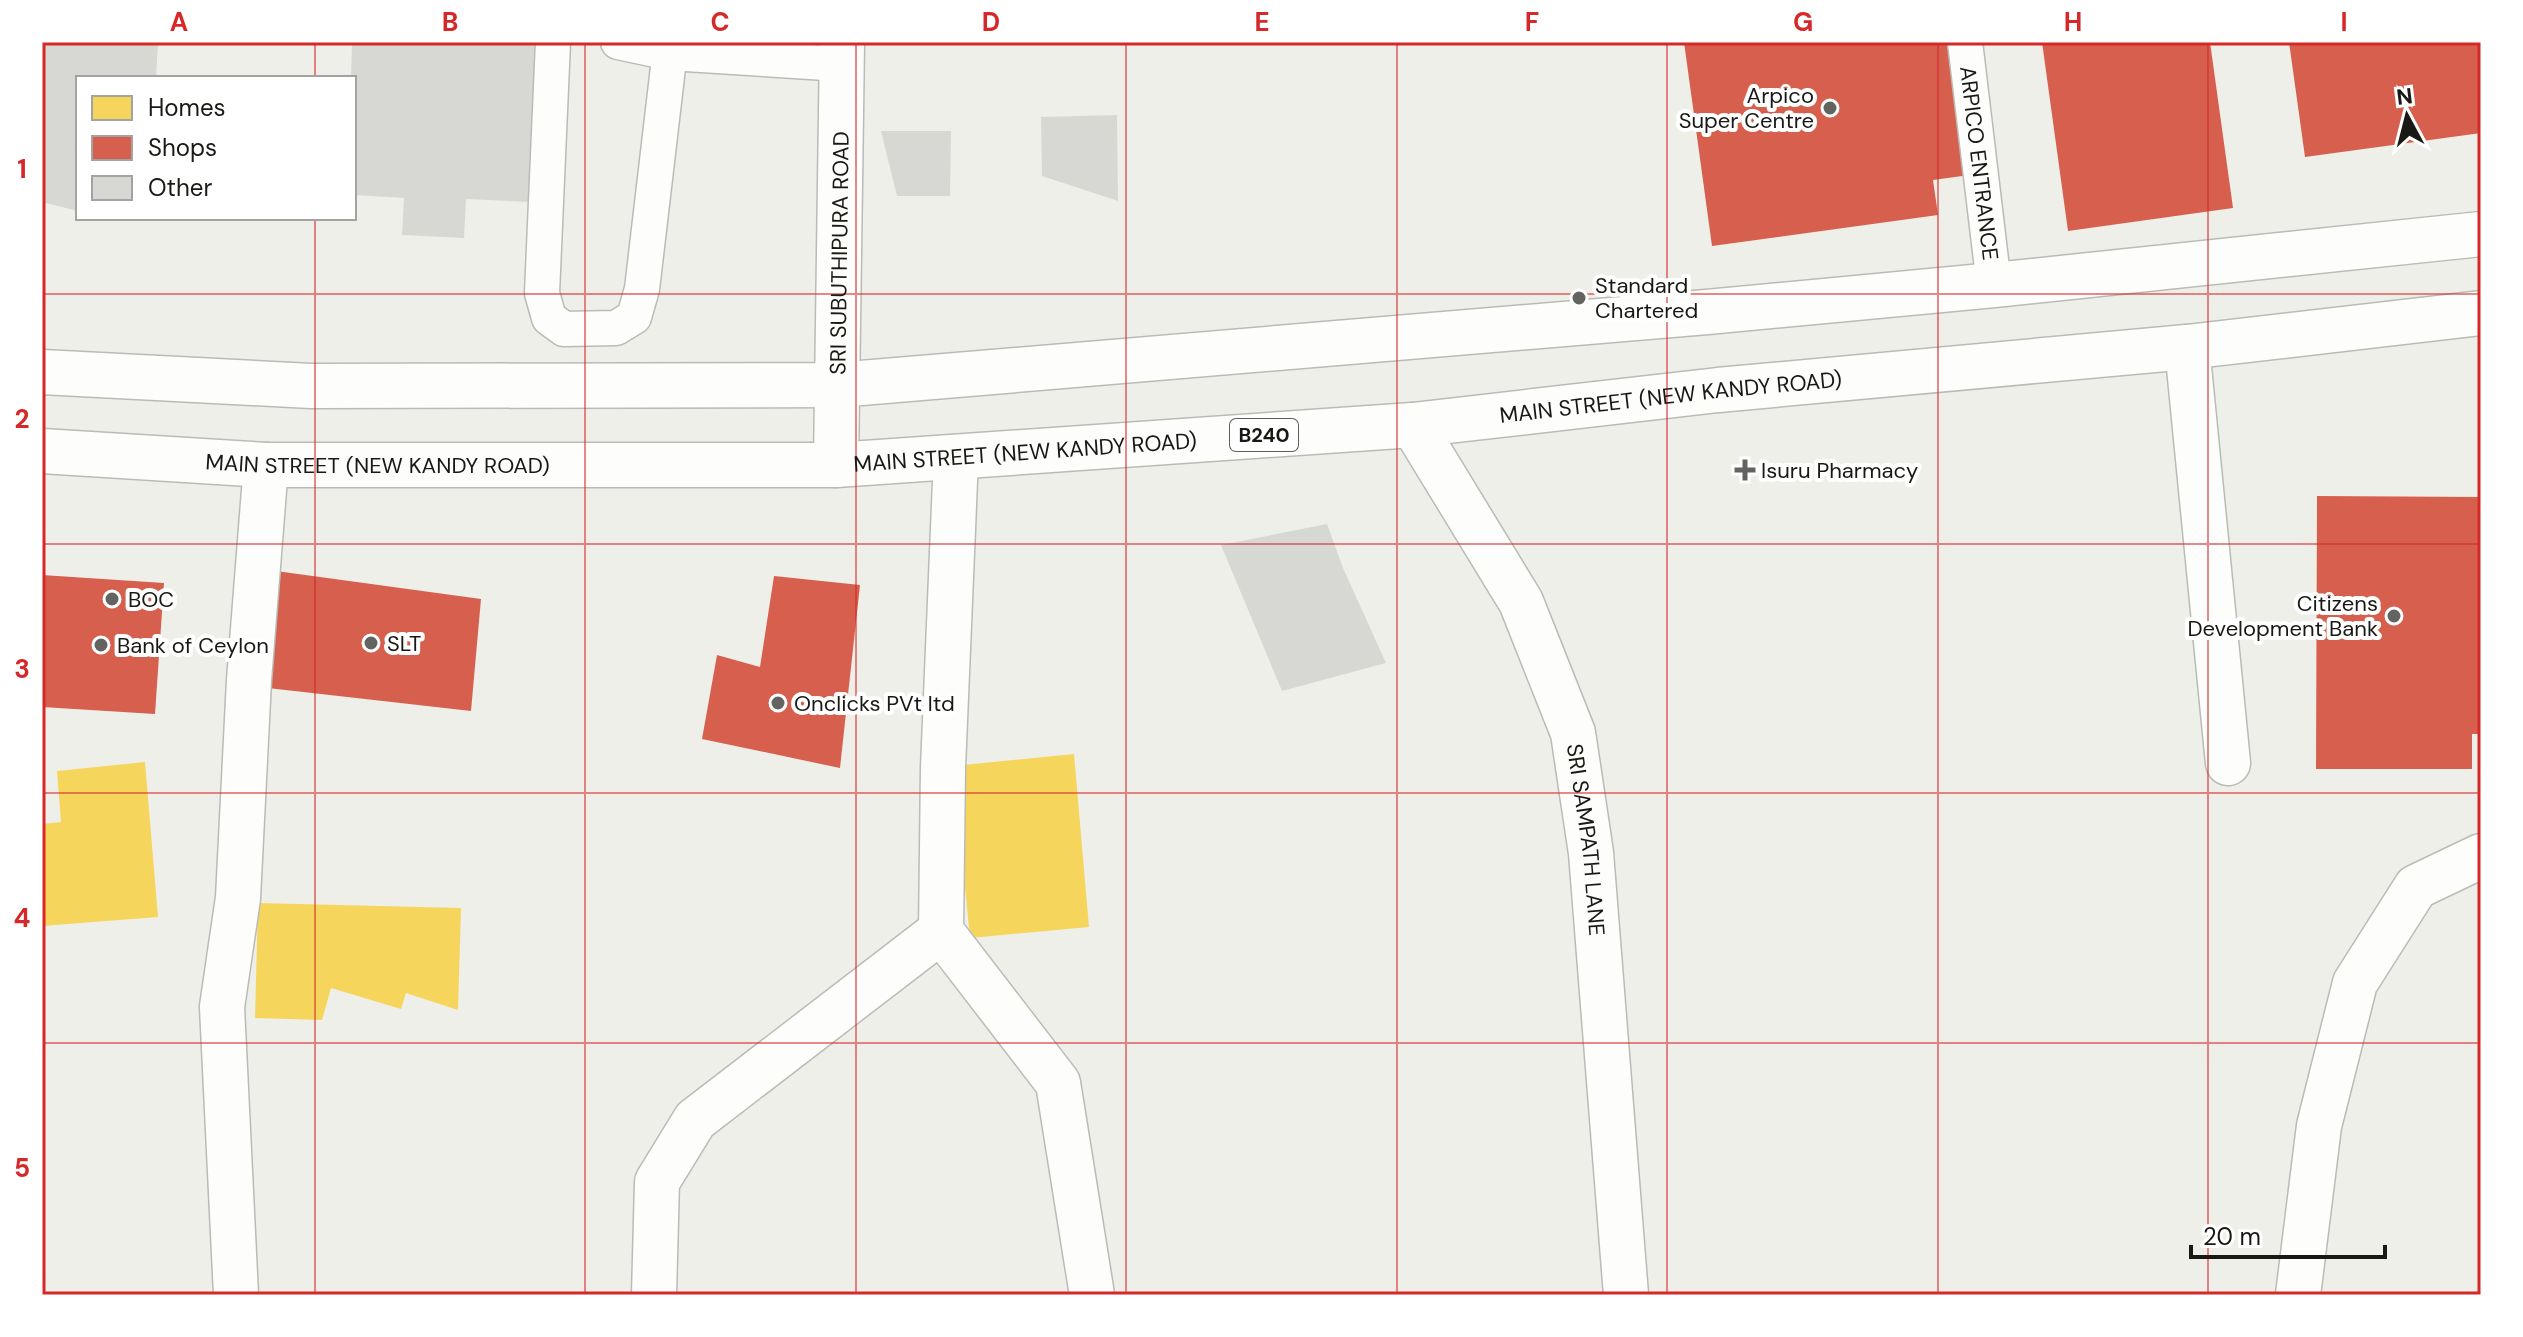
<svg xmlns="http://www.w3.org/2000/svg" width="2523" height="1337" font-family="'DM Sans',sans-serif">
<rect width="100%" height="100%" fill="#efefea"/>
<g fill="#f6d55c">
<path d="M1074,754L1089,927L970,938L953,766Z"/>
<path d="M145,762L158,917L42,926V824L61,822L57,771Z"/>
<path d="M258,903L461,908L458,1010L406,993L401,1009L331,988L322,1020L255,1018Z"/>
</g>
<g fill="#d6604d">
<path d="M1684,42H1959L1977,174L1933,180L1938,215L1712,246Z"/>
<path d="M2042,42H2210L2233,208L2068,231Z"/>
<path d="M2289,42H2481V133L2305,157Z"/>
<path d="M2317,496L2481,497V734H2472V769H2316Z"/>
<path d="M276,571L481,599L471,711L259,687Z"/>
<path d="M42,575L164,583L155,714L42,707Z"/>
<path d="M774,576L860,585L840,768L702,739L717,655L760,667Z"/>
</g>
<g fill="#d7d8d4">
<path d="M42,42H158L156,78H78V211L42,202Z"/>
<path d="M352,42H538L530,202L466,199L464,238L402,235L404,198L354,195V78H351Z"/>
<path d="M1117,115L1118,201L1042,176L1041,117Z"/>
<path d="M881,131H951L950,196H897Z"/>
<path d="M1327,524L1343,568L1386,663L1282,691L1221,545Z"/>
</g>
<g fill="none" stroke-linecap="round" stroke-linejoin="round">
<g stroke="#bbbbb6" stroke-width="37">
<g id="service">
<path d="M553,42L542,293L549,318L564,329L616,328L634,317L642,289L671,42"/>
<path d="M618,42L670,53L842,64"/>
<path id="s1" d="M1965,42L1994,285"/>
</g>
</g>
<g stroke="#bbbbb6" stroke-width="47">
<g id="minor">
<path d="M2187,347L2228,763"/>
<path id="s2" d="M1413,425L1521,602L1573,733L1591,853L1626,1295"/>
<path d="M956,457L943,768L941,931L1058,1083L1092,1295"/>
<path id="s3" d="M836,465L842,42"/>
<path d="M236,1295L222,1007L238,898L249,680L266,465"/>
<path d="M654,1295L657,1182L695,1120L941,931"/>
<path d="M2298,1295L2319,1126L2355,983L2416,887L2481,856"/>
</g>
</g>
<g stroke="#bbbbb6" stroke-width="47">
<g id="primary">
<path d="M42,372L311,386L837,385L1707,312L1994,285L2481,234"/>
<path id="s4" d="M42,451L266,465H836L1413,425L1718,390L2187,347L2481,313"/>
</g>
</g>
<use href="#service" stroke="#fdfdfc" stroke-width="34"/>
<use href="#minor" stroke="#fdfdfc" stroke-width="44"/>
<use href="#primary" stroke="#fdfdfc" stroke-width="44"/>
</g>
<path fill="none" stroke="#d62828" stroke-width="2" stroke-opacity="0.55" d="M315,42V78M585,42V1295M856,42V1295M1126,42V1295M1397,42V1295M1667,42V1295M1938,42V1295M2208,42V1295M315,218V1295M42,294H2481M42,544H2481M42,793H2481M42,1043H2481"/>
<g fill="#63635f" stroke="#fff" stroke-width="3">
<circle cx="1830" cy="108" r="8"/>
<circle cx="1579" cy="298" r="8"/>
<path d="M1741 458h8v8h8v8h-8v8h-8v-8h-8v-8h8z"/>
<circle cx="112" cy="599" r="8"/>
<circle cx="2394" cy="616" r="8"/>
<circle cx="371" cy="643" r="8"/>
<circle cx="101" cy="645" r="8"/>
<circle cx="778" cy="703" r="8"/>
</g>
<g text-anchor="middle" stroke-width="8" stroke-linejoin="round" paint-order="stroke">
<rect fill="#fff" stroke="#5d5d5a" stroke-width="2" x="1230" y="419" width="68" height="32" rx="6"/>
<g font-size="20" font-weight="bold" fill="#181814">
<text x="1264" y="442">B240</text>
</g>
<g font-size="22" fill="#181814" stroke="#fff" text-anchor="start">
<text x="1814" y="103" text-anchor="end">Arpico<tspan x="1814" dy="25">Super Centre</tspan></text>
<text x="1595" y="293">Standard<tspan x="1595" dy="25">Chartered</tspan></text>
<text x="1761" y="478">Isuru Pharmacy</text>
<text x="128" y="607">BOC</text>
<text x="2378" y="611" text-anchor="end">Citizens<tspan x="2378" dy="25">Development Bank</tspan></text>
<text x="387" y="651">SLT</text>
<text x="117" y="653">Bank of Ceylon</text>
<text x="794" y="711">Onclicks PVt ltd</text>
</g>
<g font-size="22" fill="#181814" stroke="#fff">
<text dy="8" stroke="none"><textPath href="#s1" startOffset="122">ARPICO ENTRANCE</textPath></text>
<text dy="8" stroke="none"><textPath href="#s3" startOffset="212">SRI SUBUTHIPURA ROAD</textPath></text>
<text dy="8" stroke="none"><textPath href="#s4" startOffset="1632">MAIN STREET (NEW KANDY ROAD)</textPath></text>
<text dy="8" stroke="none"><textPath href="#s4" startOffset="984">MAIN STREET (NEW KANDY ROAD)</textPath></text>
<text dy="8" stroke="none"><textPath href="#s4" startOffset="336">MAIN STREET (NEW KANDY ROAD)</textPath></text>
<text dy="8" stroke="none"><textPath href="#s2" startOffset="456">SRI SAMPATH LANE</textPath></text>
</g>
</g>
<rect width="2523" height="1337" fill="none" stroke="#ffffff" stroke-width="88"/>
<rect x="76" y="76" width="280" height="144" fill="#ffffff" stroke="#a3a3a1" stroke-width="2"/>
<rect x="92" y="96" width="40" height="24" fill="#f6d55c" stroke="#a3a3a1" stroke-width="2"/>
<text x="148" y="116" font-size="24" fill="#181814">Homes</text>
<rect x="92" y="136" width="40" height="24" fill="#d6604d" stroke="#a3a3a1" stroke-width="2"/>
<text x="148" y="156" font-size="24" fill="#181814">Shops</text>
<rect x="92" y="176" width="40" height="24" fill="#d7d8d4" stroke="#a3a3a1" stroke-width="2"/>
<text x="148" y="196" font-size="24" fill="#181814">Other</text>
<g transform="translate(2407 116) rotate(353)" stroke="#ffffff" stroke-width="6" paint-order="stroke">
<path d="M0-6L14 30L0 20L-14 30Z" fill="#181814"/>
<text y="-12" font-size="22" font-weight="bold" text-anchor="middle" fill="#181814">N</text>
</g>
<path d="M2191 1245v12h194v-12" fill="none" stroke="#181814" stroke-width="4"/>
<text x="2203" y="1245" font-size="24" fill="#181814" stroke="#ffffff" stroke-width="6" paint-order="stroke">20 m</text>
<rect x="44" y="44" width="2435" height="1249" fill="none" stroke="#d62828" stroke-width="3"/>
<g font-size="26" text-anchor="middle" font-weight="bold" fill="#d62828">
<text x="179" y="31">A</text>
<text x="450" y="31">B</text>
<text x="720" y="31">C</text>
<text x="991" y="31">D</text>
<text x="1262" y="31">E</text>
<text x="1532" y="31">F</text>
<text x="1803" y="31">G</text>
<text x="2073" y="31">H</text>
<text x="2344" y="31">I</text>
<text x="22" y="178">1</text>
<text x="22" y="428">2</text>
<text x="22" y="678">3</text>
<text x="22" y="927">4</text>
<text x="22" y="1177">5</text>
</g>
</svg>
